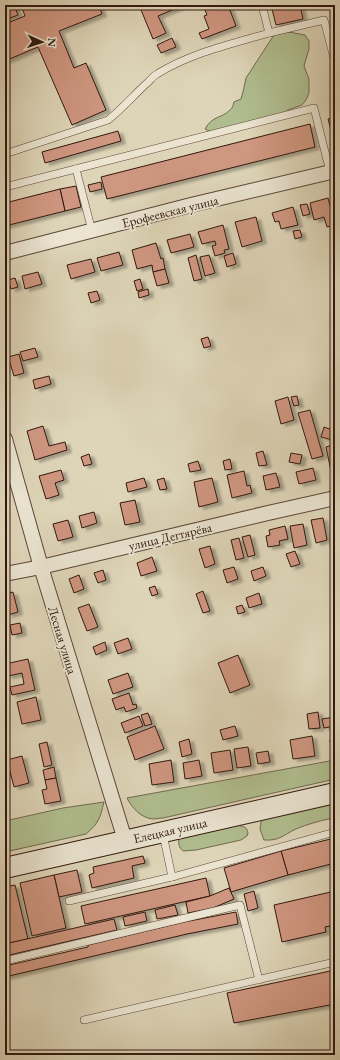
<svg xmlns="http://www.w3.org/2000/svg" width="340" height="1060" font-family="'EB Garamond',serif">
<defs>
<filter id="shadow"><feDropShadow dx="4.5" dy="2.5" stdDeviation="1" flood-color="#0004"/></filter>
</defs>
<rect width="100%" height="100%" fill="#ded5b8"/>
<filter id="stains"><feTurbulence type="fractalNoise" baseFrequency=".005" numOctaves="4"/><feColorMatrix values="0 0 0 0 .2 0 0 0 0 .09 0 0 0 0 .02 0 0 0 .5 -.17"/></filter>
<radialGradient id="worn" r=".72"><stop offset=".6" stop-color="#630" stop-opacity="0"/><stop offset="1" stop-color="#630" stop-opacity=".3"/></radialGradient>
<g fill="#b0bd8f" stroke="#706a4f">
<path d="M289,32L305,35L309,41V49L304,66L309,79V93L306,100L302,105L288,110L276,119L211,132L205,129C213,115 221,119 230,110C233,108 233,105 234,102L241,99L243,92L246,78L274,35Z"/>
<path d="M335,760V779L163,818C160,818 156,819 153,819C141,818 132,808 127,798Z"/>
<path d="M335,801V818C325,819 305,825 296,829C283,835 280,841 264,840L260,829L261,822L263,819Z"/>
<path d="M104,802C100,818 99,823 86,834L5,852V821L63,808Z"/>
<path d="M235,825C242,826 247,826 248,833L247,836L241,840L196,850L183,851C179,848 178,843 179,839L185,836Z"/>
</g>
<g fill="#cf9680" stroke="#31180f" filter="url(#shadow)">
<path d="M5,5H14L18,15L5,20Z"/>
<path d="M21,5H43L44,8L51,5H101L99,6L102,14L59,31L74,68L86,63L106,110L72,125L38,47L5,61V24L25,16Z"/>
<path d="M139,5H184L158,16L166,33L153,39Z"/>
<path d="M203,5H228L236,26L202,39L199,33L209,29L204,16L207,15Z"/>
<path d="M271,5H300L303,19L276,25Z"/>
<path d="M172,38L176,47L161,53L157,45Z"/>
<path d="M335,117V142H334L328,119Z"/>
<path d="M310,124L315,147L107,199L101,177Z"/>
<path d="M118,131L121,141L45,163L42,152Z"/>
<path d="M101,182L102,189L90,192L88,185Z"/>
<path d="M76,186L81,207L65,211L60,189Z"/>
<path d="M60,189L65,211L5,226V203Z"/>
<path d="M328,198L335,225L327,227L324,217L314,220L310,203Z"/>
<path d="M307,204L310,214L303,216L300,205Z"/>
<path d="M293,207L298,225L281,229L279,221L275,222L272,213Z"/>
<path d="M256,217L262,241L242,247L235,222Z"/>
<path d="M223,225L229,249L224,250L225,253L215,256L212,246L216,245L215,241L202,244L198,232Z"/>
<path d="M300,230L302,237L295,239L293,231Z"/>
<path d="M190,234L194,247L171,253L167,240Z"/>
<path d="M156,243L161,259L163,258L165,269L153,272L152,265L137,269L132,250Z"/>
<path d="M119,252L123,265L101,271L97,258Z"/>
<path d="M233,253L236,264L227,267L224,256Z"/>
<path d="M196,255L202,279L194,281L188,258Z"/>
<path d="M209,255L215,273L205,276L200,257Z"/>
<path d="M91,259L95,272L71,279L67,265Z"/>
<path d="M165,269L169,283L157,286L153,272Z"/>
<path d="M38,272L42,284L25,289L22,276Z"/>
<path d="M15,278L18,287L11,289L8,280Z"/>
<path d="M140,279L143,289L137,291L134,281Z"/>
<path d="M148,289L149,295L139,298L138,292Z"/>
<path d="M97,291L100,300L91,303L88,293Z"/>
<path d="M208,337L211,346L204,348L201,339Z"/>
<path d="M35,348L38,357L23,361L20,352Z"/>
<path d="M19,354L24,373L14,376L8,357Z"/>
<path d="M49,376L51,384L35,389L33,380Z"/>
<path d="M297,396L299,405L294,406L291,397Z"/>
<path d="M288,397L294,420L281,424L275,401Z"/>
<path d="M310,410L323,456L312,459L298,413Z"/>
<path d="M43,426L49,446L65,442L67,450L35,460L27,431Z"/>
<path d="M324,427L335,431L333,440L321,437Z"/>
<path d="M335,444V475L332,476L326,447Z"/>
<path d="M263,451L267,465L259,466L256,453Z"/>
<path d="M291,453L302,455L300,464L289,462Z"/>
<path d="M89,454L92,464L84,466L81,457Z"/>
<path d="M230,459L232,469L225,470L223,461Z"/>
<path d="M198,461L201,470L190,472L188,464Z"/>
<path d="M313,468L316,480L299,484L296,472Z"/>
<path d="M61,470L64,480L55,483L59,495L46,499L39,476Z"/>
<path d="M244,471L247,486L250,485L252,493L232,498L227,475Z"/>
<path d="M276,473L280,487L266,490L263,476Z"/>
<path d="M144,478L147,487L128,492L126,483Z"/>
<path d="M164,478L167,489L160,490L157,480Z"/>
<path d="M212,478L218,502L199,507L194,482Z"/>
<path d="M135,500L140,522L125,525L120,503Z"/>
<path d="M94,512L97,523L82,528L79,516Z"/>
<path d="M335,515V535L330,516Z"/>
<path d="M323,518L327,540L316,543L311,520Z"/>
<path d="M68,520L73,537L58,541L53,524Z"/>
<path d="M303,524L307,545L294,548L290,526Z"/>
<path d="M285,526L288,539L279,541L280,545L268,547L266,536L270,535L269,530Z"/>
<path d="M250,535L255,555L248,557L242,537Z"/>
<path d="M239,538L244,558L236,560L231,540Z"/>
<path d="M210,546L215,564L205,568L199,549Z"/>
<path d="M295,551L300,564L291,567L286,554Z"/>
<path d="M152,557L157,571L141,576L137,563Z"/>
<path d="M234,567L238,579L227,583L223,570Z"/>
<path d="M263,567L266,576L254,581L251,571Z"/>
<path d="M103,570L106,580L98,583L94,573Z"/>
<path d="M79,575L84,589L74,593L69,579Z"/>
<path d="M155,586L158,594L152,596L149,588Z"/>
<path d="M203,591L210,611L203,613L196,594Z"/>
<path d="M13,592L18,612L8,615L7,611H5V594Z"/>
<path d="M259,593L262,604L249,608L246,598Z"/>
<path d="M89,604L98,627L87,631L78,608Z"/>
<path d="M242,605L245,612L238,614L236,607Z"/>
<path d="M20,623L22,633L12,635L10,625Z"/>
<path d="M128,638L132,649L118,654L114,643Z"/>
<path d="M105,642L107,650L96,655L93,647Z"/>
<path d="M238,655L250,685L230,693L218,663Z"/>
<path d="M28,659L35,690L12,695L10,687L24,684L22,673L8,676L5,664Z"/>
<path d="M128,673L133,687L113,694L108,680Z"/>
<path d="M129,693L133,705L136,704L137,708L126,712L124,707L116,710L112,699Z"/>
<path d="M36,697L41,720L22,724L17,702Z"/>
<path d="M318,712L320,728L309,729L307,714Z"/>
<path d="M148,713L152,724L145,726L141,715Z"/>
<path d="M139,716L143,726L125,733L121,723Z"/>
<path d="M335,717V726L324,728L322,719Z"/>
<path d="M155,726L164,749L135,760L127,737Z"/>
<path d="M235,726L238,736L223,740L220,730Z"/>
<path d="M312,736L315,756L293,759L290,740Z"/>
<path d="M189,739L192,754L182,757L179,742Z"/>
<path d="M335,739V752L332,753L330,740Z"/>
<path d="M47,742L52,765L44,767L39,744Z"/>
<path d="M248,747L251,766L237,768L234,749Z"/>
<path d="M230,750L233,770L214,773L211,753Z"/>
<path d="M268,751L270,762L258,764L256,753Z"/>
<path d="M22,756L29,783L14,787L7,760Z"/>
<path d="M171,760L174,782L152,785L149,764Z"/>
<path d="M199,760L202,776L185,779L183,763Z"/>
<path d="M54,767L56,778L45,780L43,770Z"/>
<path d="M56,778L61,801L45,804L42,790L47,789L45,780Z"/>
<path d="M335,838V863L288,875L281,851Z"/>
<path d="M281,851L288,875L231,892L224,868Z"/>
<path d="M143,856L145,863L132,866L134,878L92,888L89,875L94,873L93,867Z"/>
<path d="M77,870L82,892L59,897L54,875Z"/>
<path d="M54,875L66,928L32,936L20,883Z"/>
<path d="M206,878L210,896L85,924L81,906Z"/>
<path d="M15,885L28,939L5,944V887Z"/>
<path d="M229,888L234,899L213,908L188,913L186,902L210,896Z"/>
<path d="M254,891L258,908L248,911L244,894Z"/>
<path d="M335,891V925L325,927L326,932L282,942L274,905Z"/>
<path d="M175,905L178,915L157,919L155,910Z"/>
<path d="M145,912L147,921L125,926L123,917Z"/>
<path d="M236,912L238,924L187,934L5,977V966L88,947V945L184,922Z"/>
<path d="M114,919L117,930L5,956V944Z"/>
<path d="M335,970V1004L234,1023L227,993Z"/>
</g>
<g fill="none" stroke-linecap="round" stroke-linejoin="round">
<g stroke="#5c4739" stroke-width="8">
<g id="lane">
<path d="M262,5L269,33L324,20L335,62"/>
<path d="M5,154L108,120C122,109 133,96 146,84C150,81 153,76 157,74C191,53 231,44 269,33"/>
<path d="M76,169L92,231"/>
<path d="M5,187L314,108L330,172"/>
<path d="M163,834L172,877"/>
<path d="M69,901L176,876L335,832"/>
<path d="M5,961L240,905L259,980"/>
<path d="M84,1020L335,962"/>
</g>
</g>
<g stroke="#5c4739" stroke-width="16">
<g id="street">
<path d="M5,253L191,205L335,171"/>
<path d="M5,439L41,567L125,840"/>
<path d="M5,574L41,567L268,513L335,498"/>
</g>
</g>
<g stroke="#31180f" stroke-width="22">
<path id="secondary" d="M5,868L335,793"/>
</g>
<use href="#lane" stroke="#eae4d1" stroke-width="7"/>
<use href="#street" stroke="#eae4d1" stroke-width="14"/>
<use href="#secondary" stroke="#eae4d1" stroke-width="20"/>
</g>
<g text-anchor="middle" stroke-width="4" stroke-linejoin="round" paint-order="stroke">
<g font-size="13" fill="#31180f" stroke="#eae4d1">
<text transform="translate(170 211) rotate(-14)" y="5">Ерофеевская улица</text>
<text transform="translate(170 536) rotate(-13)" y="5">улица Дегтярёва</text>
<text transform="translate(63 640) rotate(73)" y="5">Лесная улица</text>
<text transform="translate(170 830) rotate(-13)" y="5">Елецкая улица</text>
</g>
</g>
<rect width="340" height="1060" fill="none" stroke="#ded5b8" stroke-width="20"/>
<rect x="6" y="6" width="328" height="1048" fill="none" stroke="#31180f" stroke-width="2"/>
<rect x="10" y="10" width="320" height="1040" fill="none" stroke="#31180f"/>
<g transform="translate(42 42) rotate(93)" stroke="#eae4d1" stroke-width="3" paint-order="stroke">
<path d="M0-3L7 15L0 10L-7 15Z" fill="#31180f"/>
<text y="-6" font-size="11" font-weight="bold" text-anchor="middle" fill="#31180f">N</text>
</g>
<rect width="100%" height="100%" filter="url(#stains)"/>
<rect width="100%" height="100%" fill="url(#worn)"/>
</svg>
